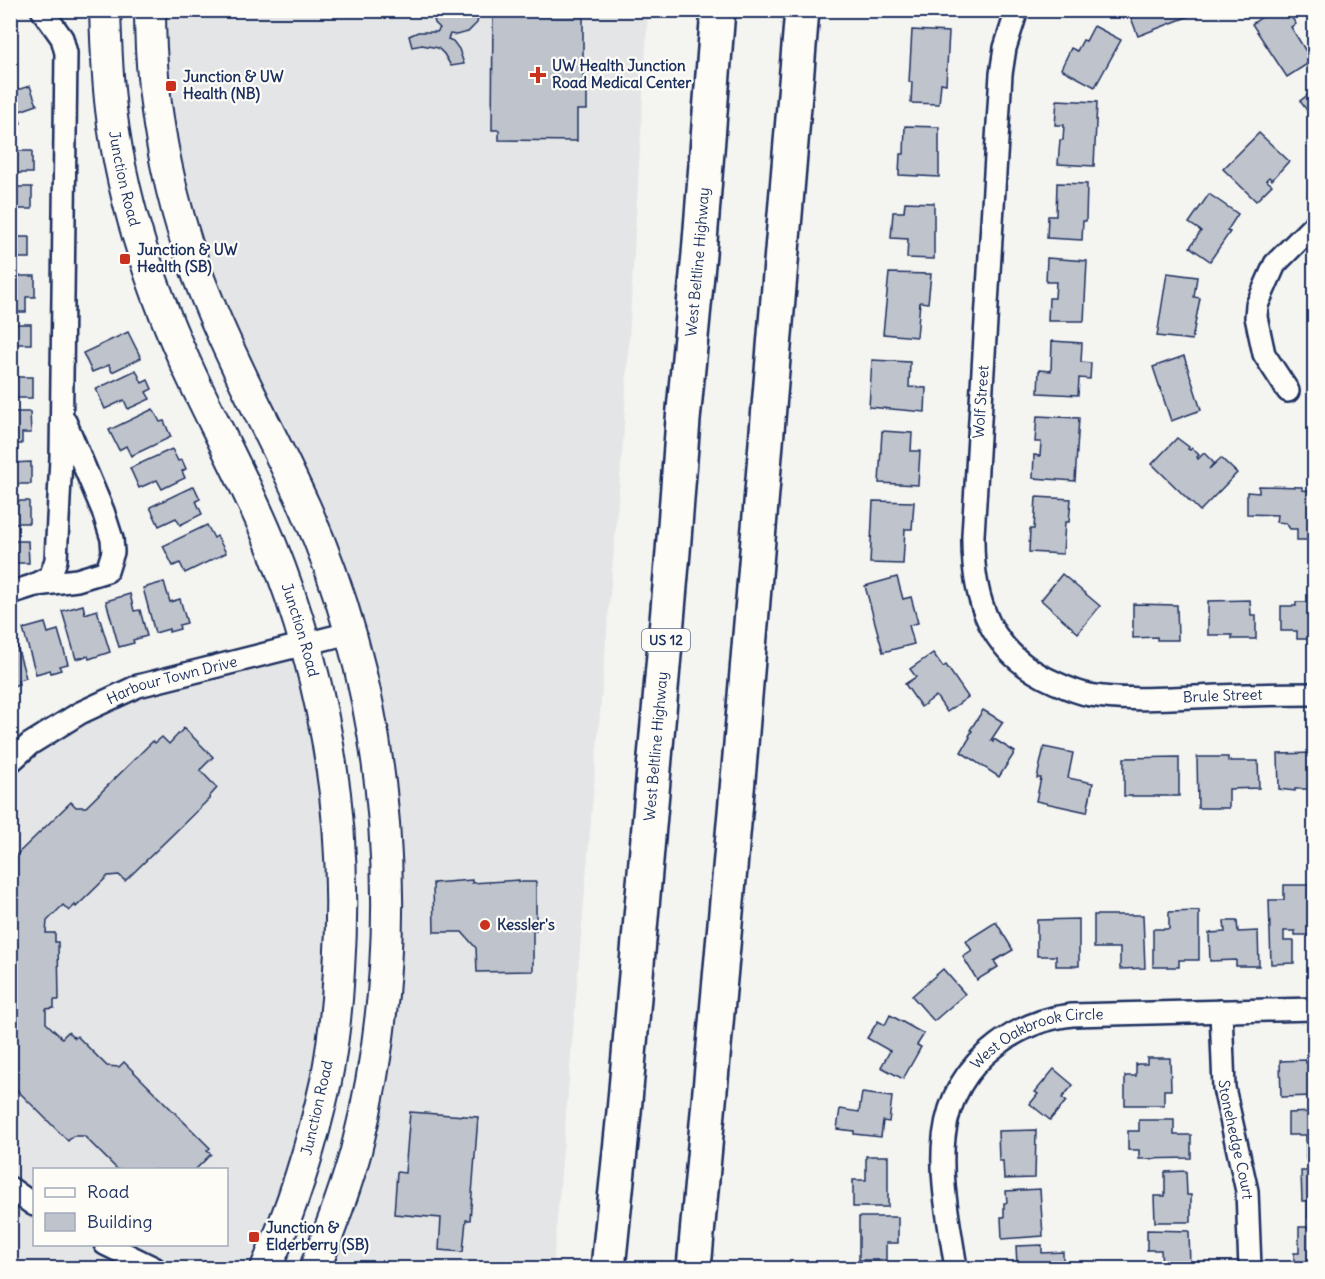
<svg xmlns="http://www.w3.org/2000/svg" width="1325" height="1279" font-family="Delius,sans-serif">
<rect width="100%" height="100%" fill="#f4f4f1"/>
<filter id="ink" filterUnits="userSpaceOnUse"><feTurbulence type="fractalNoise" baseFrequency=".0167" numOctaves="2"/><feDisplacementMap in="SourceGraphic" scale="12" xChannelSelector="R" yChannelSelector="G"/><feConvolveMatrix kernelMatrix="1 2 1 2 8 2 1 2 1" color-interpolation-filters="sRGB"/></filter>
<g filter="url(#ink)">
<g fill="#e4e5e6" fill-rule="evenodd">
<path d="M150,11H648L623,442L553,1268H315L331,1226L386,939L357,660L211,308L150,50Z"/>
<path d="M306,644L313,671L337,1000L266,1268H11L10,762L80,713ZM34,1170H226V1244H34Z"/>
</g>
<g fill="#bfc3cc" stroke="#1b2f5e" stroke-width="1.5">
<path d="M413,10H583V83H587V110H577V141L499,140V130H492L493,13H479L477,23L468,32L456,35L450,34L448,39L453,41L459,49L464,64L451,66L444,54L438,48L422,45L412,47L409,36L418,32H437L440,28L435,23L433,14Z"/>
<path d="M1128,10H1190L1192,15L1138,36Z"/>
<path d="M1272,10H1284L1288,16L1290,15L1296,24L1291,27L1312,61L1287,77L1252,24Z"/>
<path d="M1094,26L1121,40L1095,87L1061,69L1071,48L1077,51L1083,40L1086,41Z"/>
<path d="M912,30L949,32L946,84L941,83L939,104L911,103L912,82H909Z"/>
<path d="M30,86L37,105L17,112L21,123L10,127V92Z"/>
<path d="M1314,90V120L1300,101Z"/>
<path d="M1057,100L1097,102L1094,166L1058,164L1060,140H1063L1064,125H1055Z"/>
<path d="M905,126L939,127V177L899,175L900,154H904Z"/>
<path d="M1259,133L1289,161L1272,180L1269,177L1266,180L1272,185L1256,201L1223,169Z"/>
<path d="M10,148L11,151H32V173H10Z"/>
<path d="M10,180H13V187H32V209H14V222H10Z"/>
<path d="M1057,183L1087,184L1086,221H1083L1082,240L1047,238L1048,216H1056Z"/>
<path d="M1209,194L1238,214L1227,231L1230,232L1210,261L1190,247L1201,231L1189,223Z"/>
<path d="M905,202L934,203V259L907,258L908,239L891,238L893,212H904Z"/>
<path d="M10,237H30V258H11V268Z"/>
<path d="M1047,258L1087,261L1084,321H1048L1049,298H1055L1056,282H1046Z"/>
<path d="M889,273L931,274L928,303L920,302L917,337L883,334Z"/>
<path d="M1167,273L1197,277L1194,297L1200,298L1192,340L1157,336Z"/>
<path d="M10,276H35V297H26V312H13V316H10Z"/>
<rect x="10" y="324" width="21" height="20"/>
<path d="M128,332L141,358L112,372L109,365L92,372L83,353Z"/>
<path d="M1052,341L1082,343L1081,362L1091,363L1090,379L1079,378L1078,395L1038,393L1039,370L1051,371Z"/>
<path d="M1184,356L1201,410L1171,421L1153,367Z"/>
<path d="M872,360L910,362L909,387L926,388L925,412L869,407Z"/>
<path d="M10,364H13V377H32V398H13V405H10Z"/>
<path d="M136,370L142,383L148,380L152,389L146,392L150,399L128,409L124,400L105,409L96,389Z"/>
<path d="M153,409L160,422L164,421L171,437L131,456L126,446L119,450L109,430Z"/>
<path d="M10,412H30L31,433H22V444H10Z"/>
<path d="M1037,416L1079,418L1075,481L1033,478L1034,455L1040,456L1041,442H1035Z"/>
<path d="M882,431L912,433L911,451H920L918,485L879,483Z"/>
<path d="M1177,438L1189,447L1188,449L1190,450L1192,448L1199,455L1197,457L1198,459L1204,453L1214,463L1209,469L1221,458L1237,473L1200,511L1152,464Z"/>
<path d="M172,449L178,461L182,460L186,469L182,471L185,478L162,489L157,480L139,488L130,468Z"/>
<path d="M10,453L11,463L31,462V484H11L12,493H10Z"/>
<path d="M194,486L200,499L196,501L202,514L180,525L176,518L159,526L150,507Z"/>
<path d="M1259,486L1302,487V490L1314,491V540H1297V529H1290L1286,523L1276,522L1277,515L1247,514V492L1259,493Z"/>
<path d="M1036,497L1071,499L1069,522H1065L1063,554L1029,552L1030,529H1034Z"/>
<rect x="10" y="501" width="19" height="22"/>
<path d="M873,501L914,502L912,529H905L903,564L870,563Z"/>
<path d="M207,525L214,538L217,536L226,553L185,573L180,563L173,566L163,546Z"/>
<path d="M10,541H28L29,563H10Z"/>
<path d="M1062,574L1100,606L1078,633L1041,600Z"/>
<path d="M897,577L903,599L911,597L918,623L909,625L914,644L883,652L865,586Z"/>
<path d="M164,582L170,602L180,599L187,623L179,625L180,629L169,632V629L155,633L143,588Z"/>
<path d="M130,594L134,611L140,610L147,636L133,640L134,643L119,647L106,601Z"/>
<path d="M1250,600L1251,615H1256V639H1232V635H1208V601Z"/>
<path d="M1296,602H1314V639H1297V631H1281V606H1296Z"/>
<path d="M1133,604L1177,605L1178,640H1157V637L1133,638Z"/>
<path d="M83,605L85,614L97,610L110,652L89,659L88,656L76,659L62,611Z"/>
<path d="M45,623L48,633L58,630L68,664L59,666L61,670L51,673L50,670L36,674L23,629Z"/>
<path d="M15,639L26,678L18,680L19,684L10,687V640Z"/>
<path d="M933,653L943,667L946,665L968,697L947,712L936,696L921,707L905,684L916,677L910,669Z"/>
<path d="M983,710L1003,722L991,740L993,742L994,739L1015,752L999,777L961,752L970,737L969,736L972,731L970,730Z"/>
<path d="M184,728L213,757L200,770L217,788L209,797L210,798L125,881L119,875L108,876L76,907L75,905L69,911L63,905L47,921L46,933H55V942H58L59,1000H54V1008L46,1009V1023L62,1038L68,1032L75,1038L77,1036L107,1066L119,1067L124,1062L210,1148L207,1151L211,1154L195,1170H118L84,1136H73L68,1141L10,1083V920H13V907L10,905V861L71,802L76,807H86L153,741L155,743L162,737L169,744Z"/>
<path d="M1044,747L1073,753L1068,778L1093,783L1087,812L1036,801L1041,778H1037Z"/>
<path d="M1314,753V789H1295V791L1279,789L1278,754Z"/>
<path d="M1179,757V796H1124V758Z"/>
<path d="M1197,757H1228V761H1258L1259,788L1229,789V808H1198Z"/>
<path d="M472,880V883L519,880V882H536V931H533V971L477,972L476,948L462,932H434L433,883Z"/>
<path d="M1284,885H1309L1310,935H1295V931H1284V941H1294V963L1271,964L1269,900H1284Z"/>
<path d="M1199,911V960H1179V967H1153V929H1169V912Z"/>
<path d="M1094,915H1143L1145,968L1120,969V948H1094Z"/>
<path d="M1079,919V966H1056V956H1037V920Z"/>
<path d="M1224,921H1237L1238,932L1258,931L1259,966H1236V960L1210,961L1209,933L1225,932Z"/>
<path d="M996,922L1013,950L994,961L998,967L977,980L963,957L972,951L966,941Z"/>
<path d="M943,969L965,994L934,1021L912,996Z"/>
<path d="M890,1015L924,1034L917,1045L921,1047L903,1079L881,1067L890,1051L867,1038L878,1021L885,1025Z"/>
<path d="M1147,1058H1170L1171,1090H1164V1105H1125V1076H1136V1064H1147Z"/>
<path d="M1306,1060V1063H1314V1096L1281,1097L1280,1061Z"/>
<path d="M1054,1069L1073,1085L1062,1098L1066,1101L1050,1120L1030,1104L1038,1094L1035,1092Z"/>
<path d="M862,1093L892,1097L889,1122L883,1121L881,1137L854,1134V1131L837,1129L840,1109L859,1112Z"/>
<path d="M410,1112L478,1117L470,1220H466L463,1252L439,1250L441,1218L394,1214L397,1172L405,1173Z"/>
<path d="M1314,1112V1159H1306V1135H1288V1113Z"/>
<path d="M1139,1120H1174V1135H1191V1158L1139,1159V1150H1128V1131H1139Z"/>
<path d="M1036,1130L1035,1178L1004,1179L1003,1161H999L998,1131Z"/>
<path d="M866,1156H888V1207H853V1180H866Z"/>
<path d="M1186,1171L1187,1195H1191V1222H1155L1154,1196H1165V1172Z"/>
<path d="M1301,1171H1314V1218H1308V1201H1302Z"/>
<path d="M1040,1189L1043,1236L1002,1239L1001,1217H1004V1203H1007L1006,1191Z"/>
<path d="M859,1217H898V1243H886V1260H859Z"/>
<path d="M1299,1227H1314V1268H1294V1253H1299Z"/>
<path d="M1147,1230L1189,1231L1190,1268H1162L1161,1250H1147Z"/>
<path d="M1042,1245V1253L1063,1252V1268H1014V1265H1017L1016,1246Z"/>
</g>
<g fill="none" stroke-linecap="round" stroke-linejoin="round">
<g stroke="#1b2f5e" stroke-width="26">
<g id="street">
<path id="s1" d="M1017,10L1005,48L1001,74L973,535C972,601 990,655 1056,683C1067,688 1078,693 1090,695C1124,701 1161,698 1195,697C1235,695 1275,694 1314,694"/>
<path d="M1288,391L1264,354L1256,317L1257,305L1275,264L1314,225"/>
<path d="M36,585L77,580L107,571L113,552L112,539L103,511L65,421"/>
<path d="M10,593L32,586L50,577L56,560L61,458L66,53L62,38L42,10"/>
<path id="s2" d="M10,762L30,744L80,713L138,686L349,633"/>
<path id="s3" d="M1221,1011L1224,1088L1247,1191L1250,1268"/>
<path d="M10,1188L34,1205"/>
<path d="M105,1244L154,1268"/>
<path id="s4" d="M956,1268C944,1188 920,1102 997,1045C1019,1028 1044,1018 1072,1015L1314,1009"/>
</g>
</g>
<g stroke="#1b2f5e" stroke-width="34">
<g id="secondary">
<path id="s5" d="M105,10C106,43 107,76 111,109C119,178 139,248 164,312C194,390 237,462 269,539C325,676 349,822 339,970C337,1007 333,1045 326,1081C312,1145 292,1208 266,1268"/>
<path d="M150,10C150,112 172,218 212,311C240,378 275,441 305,507C394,707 410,939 356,1151C345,1191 330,1230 315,1268"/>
</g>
</g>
<g stroke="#1b2f5e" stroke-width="38">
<g id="highway">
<path id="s6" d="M608,1268L624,1112L673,552L683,420L699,254L718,10"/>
<path d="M694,1268L739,768L802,10"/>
</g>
</g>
<use href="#street" stroke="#fdfcf7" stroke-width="21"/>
<use href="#secondary" stroke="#fdfcf7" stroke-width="30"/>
<use href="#highway" stroke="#fdfcf7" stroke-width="33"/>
</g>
</g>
<g fill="#c8321e" stroke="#fdfcf7" stroke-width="2">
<path d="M535 66h6v6h6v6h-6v6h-6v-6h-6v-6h6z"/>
<rect x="165" y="80" width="12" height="12" rx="3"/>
<rect x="119" y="253" width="12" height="12" rx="3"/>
<circle cx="485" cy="925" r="6"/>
<rect x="248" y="1231" width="12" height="12" rx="3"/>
</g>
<g text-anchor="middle" stroke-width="4.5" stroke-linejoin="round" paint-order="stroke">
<rect fill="#fdfcf7" stroke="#5f6c8c" stroke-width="1.5" x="642" y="629" width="48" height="22" rx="4.5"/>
<g font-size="14" font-weight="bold" fill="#1b2f5e">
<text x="666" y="645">US 12</text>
</g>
<g font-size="15" font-weight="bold" fill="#1b2f5e" stroke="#fdfcf7" text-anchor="start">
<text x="552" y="71">UW Health Junction<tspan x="552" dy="17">Road Medical Center</tspan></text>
<text x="183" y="82">Junction &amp; UW<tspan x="183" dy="17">Health (NB)</tspan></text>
<text x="137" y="255">Junction &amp; UW<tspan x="137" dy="17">Health (SB)</tspan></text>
<text x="497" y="930">Kessler's</text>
<text x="266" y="1233">Junction &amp;<tspan x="266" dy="17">Elderberry (SB)</tspan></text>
</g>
<g font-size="15" fill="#1b2f5e" stroke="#fdfcf7">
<text dy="5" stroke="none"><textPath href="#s5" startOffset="170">Junction Road</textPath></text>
<text dy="5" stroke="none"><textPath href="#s6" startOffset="1010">West Beltline Highway</textPath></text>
<text transform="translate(981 402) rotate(-86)" y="5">Wolf Street</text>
<text dy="5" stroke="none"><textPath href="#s5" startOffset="656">Junction Road</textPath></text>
<text dy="5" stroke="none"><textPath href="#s2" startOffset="184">Harbour Town Drive</textPath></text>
<text dy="5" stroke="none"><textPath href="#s1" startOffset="879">Brule Street</textPath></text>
<text dy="5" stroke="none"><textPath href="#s6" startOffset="524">West Beltline Highway</textPath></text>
<text dy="5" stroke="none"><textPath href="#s4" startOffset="282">West Oakbrook Circle</textPath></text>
<text transform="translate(317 1108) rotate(-77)" y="5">Junction Road</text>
<text dy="5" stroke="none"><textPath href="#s3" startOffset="130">Stonehedge Court</textPath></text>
</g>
</g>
<rect width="1325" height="1279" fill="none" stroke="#fdfcf7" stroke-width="36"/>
<rect x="18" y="18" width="1289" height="1243" fill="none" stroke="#1b2f5e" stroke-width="2" filter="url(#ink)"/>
<rect x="33" y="1168" width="195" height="78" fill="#fdfcf7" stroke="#a3aaba" stroke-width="1.5"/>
<rect x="45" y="1188" width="30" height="9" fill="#fdfcf7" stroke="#a3aaba" stroke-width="1.5"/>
<text x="87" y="1198" font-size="18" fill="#1b2f5e">Road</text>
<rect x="45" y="1213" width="30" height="18" fill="#bfc3cc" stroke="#a3aaba" stroke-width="1.5"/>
<text x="87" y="1228" font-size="18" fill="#1b2f5e">Building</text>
</svg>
